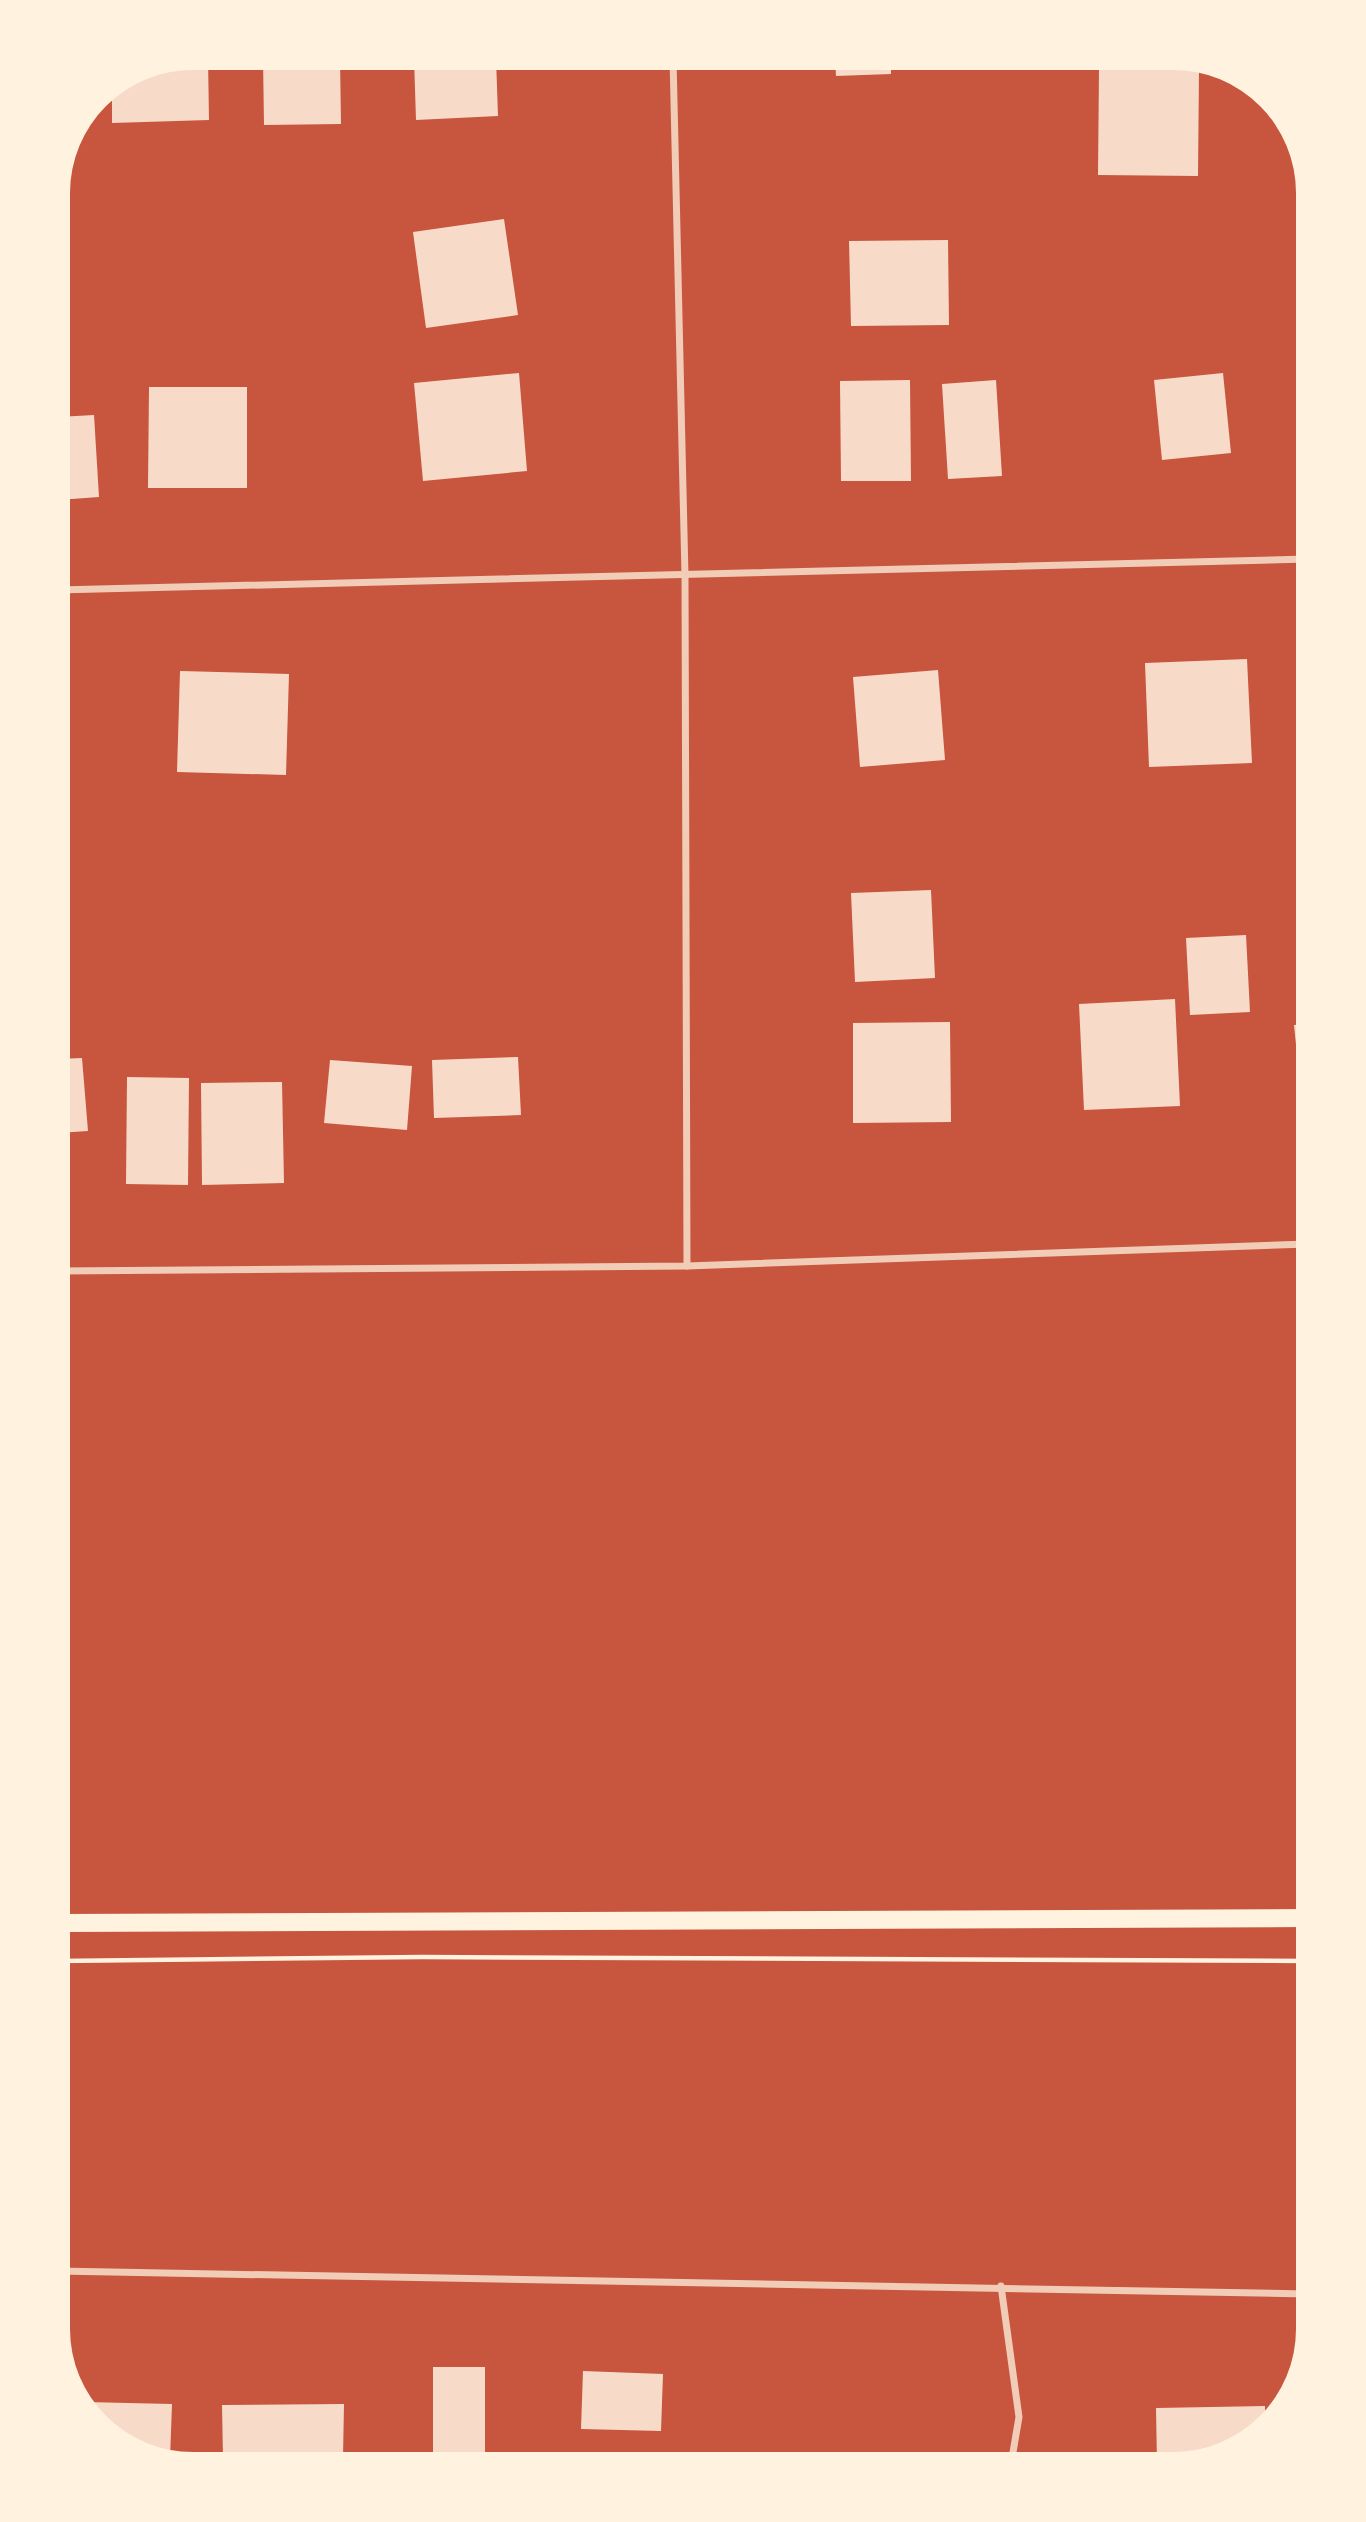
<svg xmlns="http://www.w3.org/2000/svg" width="1366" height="2522" font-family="Montserrat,sans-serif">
<rect width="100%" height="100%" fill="#c8553d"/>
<g fill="#f7dbc8">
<path d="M193,58H208L209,120L112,123V88L141,68Z"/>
<path d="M263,58H340L341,124L264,125Z"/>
<path d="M414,58H496L498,116L416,120Z"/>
<path d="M835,58H891V74L836,76Z"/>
<path d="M1099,69L1199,70L1198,176L1098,175Z"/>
<path d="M504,219L518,315L426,328L413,232Z"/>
<path d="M948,240L949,325L851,326L849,241Z"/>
<path d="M519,373L527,471L423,481L414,383Z"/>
<path d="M1223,373L1231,453L1162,460L1154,380Z"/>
<path d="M910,380L911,481H841L840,381Z"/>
<path d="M996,380L1002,476L948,479L942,384Z"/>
<path d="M149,387H247V488H148Z"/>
<path d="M94,415L99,497L58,500V417Z"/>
<path d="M1305,643H1308V742H1306Z"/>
<path d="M1247,659L1252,763L1149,767L1145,663Z"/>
<path d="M938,670L945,760L860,767L853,677Z"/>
<path d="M180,671L289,674L286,775L177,772Z"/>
<path d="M931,890L935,978L855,982L851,893Z"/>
<path d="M1246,935L1250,1012L1190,1015L1186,938Z"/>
<path d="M1175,999L1180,1106L1084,1110L1079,1004Z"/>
<path d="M950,1022L951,1122L853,1123V1023Z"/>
<path d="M1308,1024V1113L1303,1114L1294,1025Z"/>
<path d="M518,1057L521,1115L434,1118L432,1060Z"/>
<path d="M82,1058L88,1131L58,1133V1059Z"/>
<path d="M330,1060L412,1066L407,1130L324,1123Z"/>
<path d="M127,1077L189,1078L188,1185L126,1184Z"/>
<path d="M282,1082L284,1183L202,1185L201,1083Z"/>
<path d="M433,2367H485V2454L433,2455Z"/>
<path d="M583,2371L663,2374L661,2431L581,2429Z"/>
<path d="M85,2402L172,2404L170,2459L117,2441Z"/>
<path d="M344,2404L343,2457L223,2458L222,2405Z"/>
<path d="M1265,2406V2421L1225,2454L1173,2464H1157L1156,2408Z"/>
</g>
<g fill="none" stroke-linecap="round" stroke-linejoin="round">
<path stroke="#fff3e0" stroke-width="4.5" d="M58,1961L422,1957L1308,1961"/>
<g stroke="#f1ccb7" stroke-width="7">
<path d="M673,58L685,576L687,1266"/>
<path d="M58,590L1308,559"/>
<path d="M58,1271L687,1266L1308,1244"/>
<path d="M58,2271L1308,2294"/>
<path d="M1001,2286L1019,2417L1011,2464"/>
</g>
<path stroke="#fff3e0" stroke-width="18" d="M58,1923L1308,1918"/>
</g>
<path d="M0 0H1366V2522H0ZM193 70H1173A123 123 0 0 1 1296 193V2329A123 123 0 0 1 1173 2452H193A123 123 0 0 1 70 2329V193A123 123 0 0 1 193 70Z" fill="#fff3e0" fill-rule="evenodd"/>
</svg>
